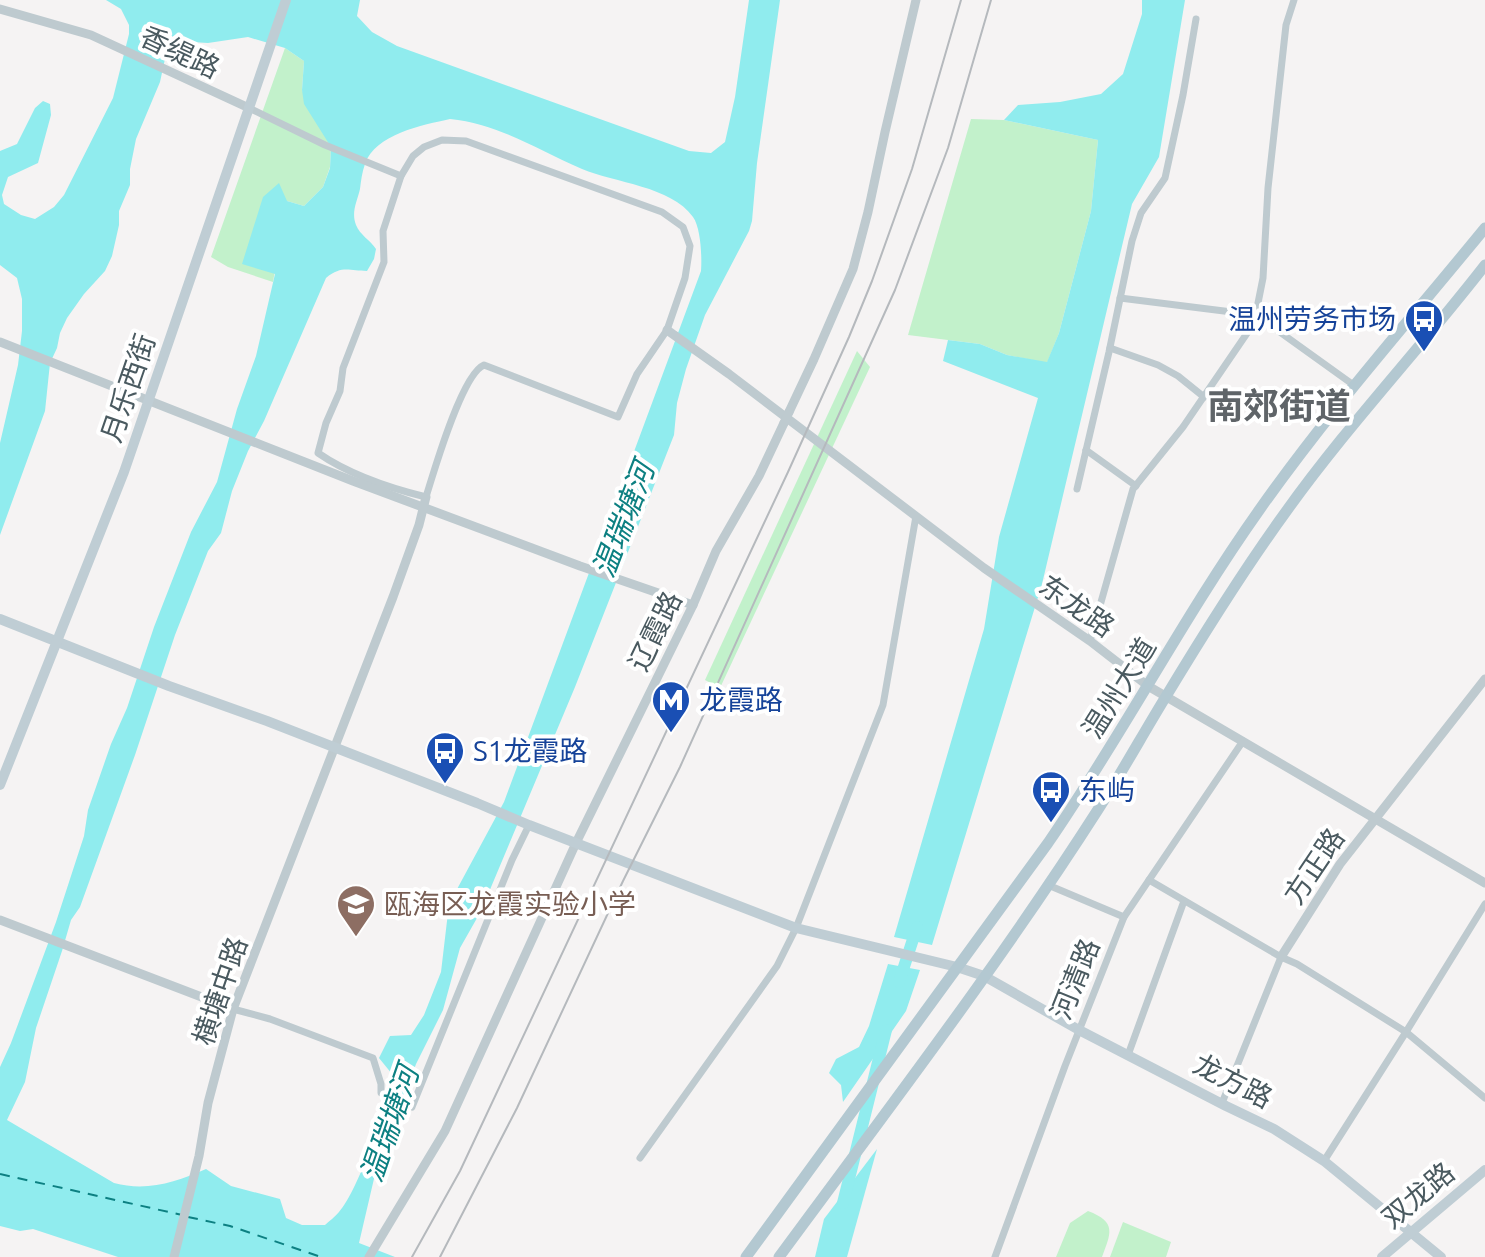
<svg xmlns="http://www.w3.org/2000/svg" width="1485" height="1257" font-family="Ubuntu,'Noto Sans SC',sans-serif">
<rect width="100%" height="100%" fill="#f5f3f3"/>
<g fill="#c2f1cb">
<path d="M285,48L304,61L302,90L331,147L330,167L323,187L304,206L287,201L273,282L228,267L211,257Z"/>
<path d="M971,119L1004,120L1098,140L1091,211L1059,333L1047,363L1007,355L980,344L908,335Z"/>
<path d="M857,351L870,367L720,688L705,680Z"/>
<path d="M1088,1211C1117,1222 1111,1233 1102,1257H1056L1070,1223Z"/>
<path d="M1123,1222L1171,1242L1166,1257H1110Z"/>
</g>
<g fill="#90ecee" fill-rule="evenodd">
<path d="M106,0H360L357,16L372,32L397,46L689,151L711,153L725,142L735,97L749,0H780L757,163L752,221L749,231L705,315L686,369L677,403L674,435L575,687L481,911L460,948L443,1010L416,1064L400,1110L380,1153L359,1243L395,1257H118L33,1229L20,1231L0,1226V1067L11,1043L56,922L84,836L88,810L111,744L127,708L154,627L191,532L217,482L237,409L256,356L275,274L242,264L263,197L279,183L287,201L304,206L323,187L330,168L331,147L304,104L302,90L304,61L285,48L248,37L208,43L175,41L166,54L160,82L136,139L130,169V185L119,211V225L112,256L105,271L84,294L67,318L60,333L57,348L50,363L45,411L0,535V443L18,365L22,331V299L17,278L0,265V151L17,144L35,108L43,101L50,104L51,115L38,163L8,177L2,195L4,204L21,215L35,219L54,207L64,195L113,98L129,34V25L121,9ZM450,119C499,124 538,150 582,169C615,183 671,186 693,217C701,228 702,258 701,271L504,802L449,904L441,972L424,1015L411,1035L390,1036L379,1058L392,1074C387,1105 359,1190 339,1212C335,1217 329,1221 325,1225H302L286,1218L280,1199L231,1186L206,1169C176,1182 147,1192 114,1183L7,1120L25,1082L36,1028L62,951L71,920L80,907L135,755L175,635L208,551L221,533L232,491L248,451L264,421L326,278C342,265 349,271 367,271L374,259L376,249C370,240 360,235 356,225C351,212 357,202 360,189C361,181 362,172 365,164C375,134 423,125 450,119Z"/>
<path d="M1142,0H1185L1159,157L1132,204L1042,584L932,945L894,937L984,629L999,537L1038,398L943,361L948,340L980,344L1007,355L1047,362L1059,333L1091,211L1098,140L1004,120L1018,105L1060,102L1101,94L1123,74L1142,14Z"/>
<path d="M888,964L920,970L906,1011L843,1102L841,1085L829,1073L836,1059L859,1047L869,1026Z"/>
<path d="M877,1149L847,1257H815L824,1219Z"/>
</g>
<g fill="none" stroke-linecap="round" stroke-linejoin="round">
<g stroke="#90ecee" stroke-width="12">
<path d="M899,982L917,927"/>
<path d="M843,1203L886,1030"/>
</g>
<g stroke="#0d8082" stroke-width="2" stroke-dasharray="10 8" stroke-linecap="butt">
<path d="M0,1174L182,1215"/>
<path d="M188,1217L230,1226L321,1257"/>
</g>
<g stroke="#becacf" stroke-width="7">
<path d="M249,108L325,145L401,176"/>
<path d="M442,140L466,141L662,212L683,227L690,246L685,278L667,330L637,374L618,417L484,365C462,374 434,471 426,497C389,488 350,475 318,453L326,423L340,391L343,368L384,262L383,231L401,176L413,156L424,147Z"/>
<path d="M1120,298L1256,315L1355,386"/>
<path d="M1110,348L1158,365L1178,376L1204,397"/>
<path d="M1086,450L1136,486"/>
<path d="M1077,489L1109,352L1132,241L1141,213L1165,178L1183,95L1196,19"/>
<path d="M1090,641L1133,489L1183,427L1254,323L1263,278L1268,188L1286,25L1294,0"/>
<path d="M1149,880L1281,957L1297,964L1406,1032L1485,1098"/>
<path d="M1048,885L1124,917"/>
<path d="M233,1009L270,1019L373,1058L381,1084V1093L412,1107L512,860L529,825"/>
<path d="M1128,1055L1184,901"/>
<path d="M1222,1103L1281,957"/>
<path d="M640,1158L777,966L796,928L883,705L916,516"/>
<path d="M1324,1161L1406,1032L1485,904"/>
<path d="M995,1257L1065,1066L1124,917L1243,741"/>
</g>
<g stroke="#becacf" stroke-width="9">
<path d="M0,9L91,35L249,108"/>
<path d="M667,330L729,374L984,568L1090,641L1148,686L1485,883"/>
<path d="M0,342L353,481L580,566L693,605"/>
<path d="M789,412L814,359L853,269L868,212L885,132L916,0"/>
<path d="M0,920L233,1009"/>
<path d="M1281,957L1340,864L1485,679"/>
<path d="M174,1257L199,1156L208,1103L233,1009L393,597L419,525L426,497"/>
<path d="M369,1257L445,1131L576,843L693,605L716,551L759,476L784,423"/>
</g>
<g stroke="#bfcdd4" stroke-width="10">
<path d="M0,619L169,686L267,721L477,803L529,825L796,928L957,967L984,976L1079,1030L1226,1106L1274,1129L1324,1161L1441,1257"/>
<path d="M0,785L124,472L286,0"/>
<path d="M1382,1257L1485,1170"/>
</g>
<g stroke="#b3c8d1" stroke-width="11">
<path d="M746,1257L1048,843C1123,734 1184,616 1260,509C1329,411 1409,321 1485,228"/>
<path d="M779,1257C888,1109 1000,963 1099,808C1122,772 1143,734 1165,698C1203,635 1242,572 1285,513C1347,426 1420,349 1485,265"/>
</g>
<g stroke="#b5b9bd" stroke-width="2">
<path d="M412,1257L460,1171L788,472L849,337L872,281L912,169L961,0"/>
<path d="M440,1257L517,1108L623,881L680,767L895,290L948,148L991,0"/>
</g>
<path stroke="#becacf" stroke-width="9" d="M784,423L789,412"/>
</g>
<defs>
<g id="bus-pin" transform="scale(2)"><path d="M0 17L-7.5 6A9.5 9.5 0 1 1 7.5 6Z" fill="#1a4fb4" stroke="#fff"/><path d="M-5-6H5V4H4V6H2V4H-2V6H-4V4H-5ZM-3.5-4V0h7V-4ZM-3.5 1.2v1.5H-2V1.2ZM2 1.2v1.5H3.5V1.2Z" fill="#fff"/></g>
<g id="metro-pin" transform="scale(2)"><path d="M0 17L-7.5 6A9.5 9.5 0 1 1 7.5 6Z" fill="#1a4fb4" stroke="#fff"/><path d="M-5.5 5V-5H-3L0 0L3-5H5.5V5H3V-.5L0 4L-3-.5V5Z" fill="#fff"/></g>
<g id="school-pin" transform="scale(2)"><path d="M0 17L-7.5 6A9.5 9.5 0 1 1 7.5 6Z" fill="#8d6e63" stroke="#fff"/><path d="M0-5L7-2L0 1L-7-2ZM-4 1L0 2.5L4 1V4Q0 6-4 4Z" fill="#fff"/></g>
</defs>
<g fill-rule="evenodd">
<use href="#bus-pin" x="1424" y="319"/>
<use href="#metro-pin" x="671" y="700"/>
<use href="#bus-pin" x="445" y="751"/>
<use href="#bus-pin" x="1051" y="790"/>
<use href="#school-pin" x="356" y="904"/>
</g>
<g text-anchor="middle" stroke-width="8" stroke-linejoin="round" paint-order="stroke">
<g font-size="28" fill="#4a5a60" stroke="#fff">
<text transform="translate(180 52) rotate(25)" y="10">香缇路</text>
<text transform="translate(128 388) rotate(-71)" y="10">月乐西街</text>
<text transform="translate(1077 606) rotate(35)" y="10">东龙路</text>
<text transform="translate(655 631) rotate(-64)" y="10">辽霞路</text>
<text transform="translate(1119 688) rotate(-58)" y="10">温州大道</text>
<text transform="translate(1314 866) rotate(-56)" y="10">方正路</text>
<text transform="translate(1075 979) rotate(-68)" y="10">河清路</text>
<text transform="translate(220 991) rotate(-71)" y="10">横塘中路</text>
<text transform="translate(1233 1081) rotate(27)" y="10">龙方路</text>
<text transform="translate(1418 1195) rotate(-40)" y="10">双龙路</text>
</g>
<g font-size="28" fill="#164399" stroke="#fff" text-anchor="start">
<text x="1396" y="329" text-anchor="end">温州劳务市场</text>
<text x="699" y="710">龙霞路</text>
<text x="473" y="761">S1龙霞路</text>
<text x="1079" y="800">东屿</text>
</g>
<g font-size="28" fill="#785e54" stroke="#fff" text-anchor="start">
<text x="384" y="914">瓯海区龙霞实验小学</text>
</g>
<g font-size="30" font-style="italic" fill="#0d8082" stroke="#fff">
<text transform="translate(624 520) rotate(-69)" y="10">温瑞塘河</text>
<text transform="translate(390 1124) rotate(-71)" y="10">温瑞塘河</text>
</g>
<g font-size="36" font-weight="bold" fill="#5f6468" stroke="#fff">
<text x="1279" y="419">南郊街道</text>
</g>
</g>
</svg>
